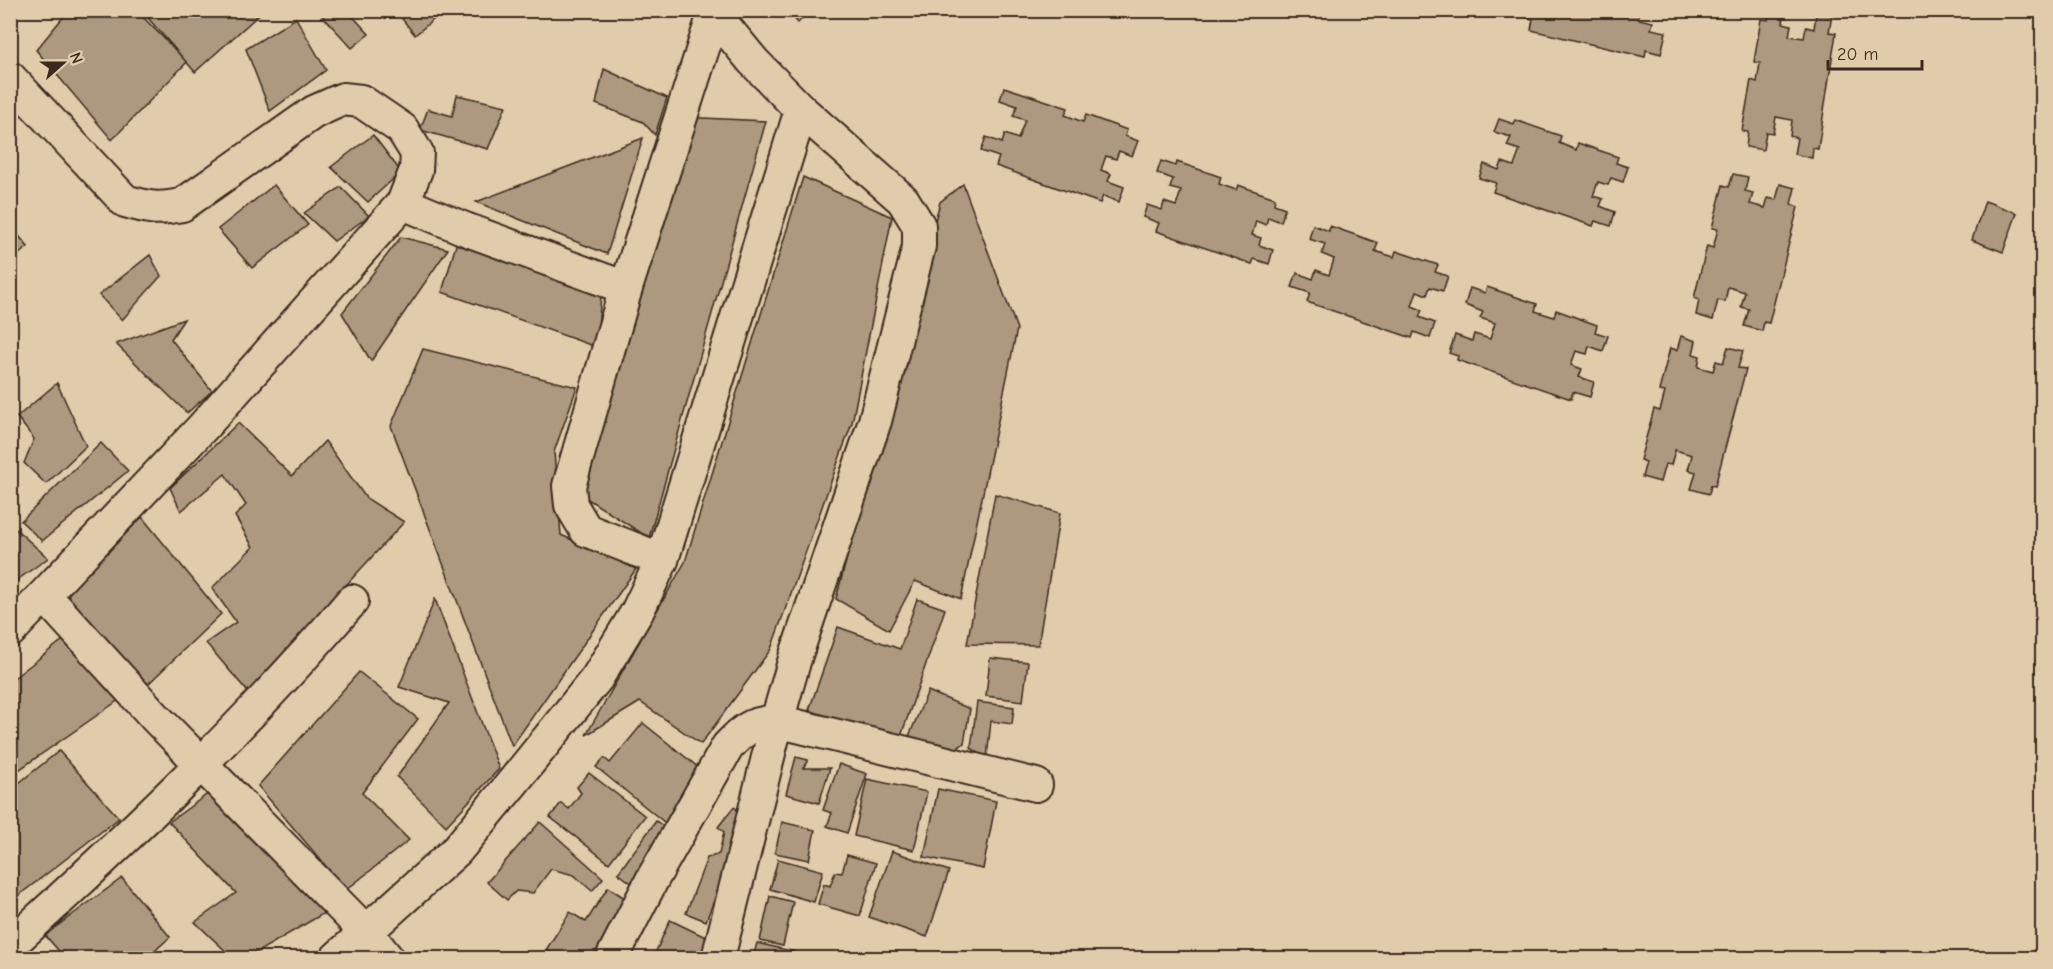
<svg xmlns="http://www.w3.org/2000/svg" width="2053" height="969" font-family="'Comic Neue',sans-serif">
<rect width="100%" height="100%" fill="#e0cbaa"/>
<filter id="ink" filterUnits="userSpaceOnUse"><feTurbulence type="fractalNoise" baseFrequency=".0167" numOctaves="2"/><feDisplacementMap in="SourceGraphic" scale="12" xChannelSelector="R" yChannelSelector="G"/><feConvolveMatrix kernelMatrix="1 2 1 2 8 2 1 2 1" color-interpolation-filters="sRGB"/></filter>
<g filter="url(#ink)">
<g fill="#ad997f" stroke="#3b2a1e" stroke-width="1.5">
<path d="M69,10H136L187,62L112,140L36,50Z"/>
<path d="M141,10H264L195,72Z"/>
<path d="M317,10H347L369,34L352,48Z"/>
<path d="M395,10H445L415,35Z"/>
<path d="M787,10H811L798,23Z"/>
<path d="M1515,10H1640L1638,19L1653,22L1651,29L1666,32L1661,54L1646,50L1645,57L1531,30L1533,19L1514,15Z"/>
<path d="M1769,10H1785L1783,23L1791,25L1789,36L1804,38L1806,27L1814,29L1816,13L1832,15L1829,32L1836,33L1818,149L1813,148L1812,158L1794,154L1797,138L1790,136L1792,120L1776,117L1773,133L1766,132L1763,150L1746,147L1748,132L1742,131L1751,80L1757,82L1760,63L1754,62L1761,19L1768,20Z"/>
<path d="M296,18L326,70L270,111L246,49Z"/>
<path d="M604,69L667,98L655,135L643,122L596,104Z"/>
<path d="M1004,87L1068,108L1065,115L1083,122L1086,115L1127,130L1125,136L1138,141L1132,156L1119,151L1116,159L1106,156L1101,170L1111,174L1108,181L1124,187L1119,202L1103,196L1100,203L996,166L999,157L981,151L986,137L1002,143L1005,134L1018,139L1025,120L1013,116L1017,106L1000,100Z"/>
<path d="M457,95L506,106L488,149L420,130L428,109L452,116Z"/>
<path d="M681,117L766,121L649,538L583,496Z"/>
<path d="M1499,119L1514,124L1515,120L1561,136L1559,143L1576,150L1578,143L1618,157L1616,163L1628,167L1623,182L1611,178L1608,185L1598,182L1593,196L1603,199L1600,206L1615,212L1611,226L1595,221L1593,226L1493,192L1496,183L1479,178L1484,164L1499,170L1502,162L1514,166L1520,150L1507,146L1511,137L1494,132Z"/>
<path d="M373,135L401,172L368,202L331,167Z"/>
<path d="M643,138L607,254L476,202Z"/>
<path d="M1161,161L1176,166L1177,162L1221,177L1219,184L1236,190L1238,185L1275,198L1274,204L1285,208L1281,222L1268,217L1266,225L1256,221L1252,235L1261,238L1259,245L1273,250L1269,264L1254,259L1252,264L1156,231L1159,223L1143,217L1147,205L1162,210L1164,202L1176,206L1181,191L1170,188L1173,179L1157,173Z"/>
<path d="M1733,174L1748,177L1745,191L1753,193L1750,204L1765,208L1768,198L1776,200L1780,184L1795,188L1791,204L1798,207L1769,323L1764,322L1762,331L1744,326L1749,309L1741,307L1745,292L1728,287L1725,302L1718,300L1713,320L1696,315L1699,300L1694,298L1707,246L1713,248L1718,229L1712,228L1723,185L1729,187Z"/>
<path d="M803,177L892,217L852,423L771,649L701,744L640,702L586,735L685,562Z"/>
<path d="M963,184L1017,329L961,599L915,581L889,630L836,599L940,202Z"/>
<path d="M274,185L308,225L252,268L218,229Z"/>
<path d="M341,187L369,216L334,241L304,213Z"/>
<path d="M1985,201L2017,213L2003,252L1972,240Z"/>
<path d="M10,225L28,247L10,261Z"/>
<path d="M1313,225L1329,231L1330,226L1378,243L1375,251L1394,257L1396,251L1438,265L1435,272L1448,276L1443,291L1430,287L1427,295L1417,291L1412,306L1422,310L1419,317L1435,323L1430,338L1414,332L1412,338L1307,302L1310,293L1292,287L1297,273L1313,279L1316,270L1329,275L1334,259L1322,254L1325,244L1309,239Z"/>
<path d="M401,237L448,249L371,361L342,313Z"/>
<path d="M458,238L601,296L596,347L442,292Z"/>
<path d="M150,255L161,276L122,320L99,295Z"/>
<path d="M1487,287L1537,304L1535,311L1554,317L1556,310L1597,325L1595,332L1608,336L1603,351L1589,346L1587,354L1576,351L1571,365L1582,369L1579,377L1594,382L1590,397L1573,392L1571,399L1457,360L1458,356L1449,353L1455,335L1472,341L1474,334L1490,339L1495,323L1480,318L1483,312L1465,305L1470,288L1485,293Z"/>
<path d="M184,319L171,339L212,391L187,413L116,344Z"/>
<path d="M1681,336L1696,341L1693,354L1700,356L1698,367L1713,371L1716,361L1723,363L1728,347L1743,351L1738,368L1746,369L1715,486L1711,485L1709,494L1691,489L1696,472L1688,470L1692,455L1675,450L1671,465L1665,464L1660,482L1642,477L1646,462L1640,460L1654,409L1660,411L1665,392L1659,391L1670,348L1677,350Z"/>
<path d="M423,349L577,387L554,452L561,535L636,569L512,746L391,426Z"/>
<path d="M57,383L86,446L46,484L24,463L34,439L17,417Z"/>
<path d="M238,423L292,476L325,441L366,498L404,522L248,692L206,643L236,622L212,588L253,547L235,516L246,505L225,474L181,511L170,488Z"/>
<path d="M101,443L128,471L42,541L21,521Z"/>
<path d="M995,494L1060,513L1038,645L967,644Z"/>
<path d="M142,517L221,614L145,687L63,597Z"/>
<path d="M10,524L48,558L10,585Z"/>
<path d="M435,599L499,769L446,826L397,777L449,703L399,687Z"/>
<path d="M917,599L945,609L899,742L809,710L838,627L900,649Z"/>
<path d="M63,640L119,700L10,776V681Z"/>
<path d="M990,658L1028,662L1023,701L986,696Z"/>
<path d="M359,672L418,719L362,793L409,840L346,890L258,786Z"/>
<path d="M928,691L970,709L964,743L946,757L907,741Z"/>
<path d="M977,702L1014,707L1012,724L991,721L987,758L971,748Z"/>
<path d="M643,723L709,776L669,826L596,767L604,758L610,763Z"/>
<path d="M59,751L119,818L10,902V790Z"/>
<path d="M796,757L808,760L803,768H830L819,803L786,794Z"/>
<path d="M839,764L867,774L847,833L827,826L832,813L823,810Z"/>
<path d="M589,773L645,816L609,863L550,817L561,803L569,809L581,793L577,787Z"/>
<path d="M867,779L927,792L914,850L854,836Z"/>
<path d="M938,789L996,801L983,869L924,857Z"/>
<path d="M209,793L331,909L247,958H233L195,922L236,893L169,822Z"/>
<path d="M734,807L746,817L706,921L686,913L707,858L719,854L724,832L718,827Z"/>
<path d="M656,821L676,835L638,888L618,873Z"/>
<path d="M540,822L603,878L592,891L574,875L551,869L533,893L516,891L507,900L487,882Z"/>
<path d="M782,822L815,830L809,860L775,853Z"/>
<path d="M892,851L949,871L927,937L869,917Z"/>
<path d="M847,855L876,863L860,916L818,904L824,884L830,886L835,872L842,873Z"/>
<path d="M778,859L823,871L814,902L770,889Z"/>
<path d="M122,878L170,937L147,958H65L45,935Z"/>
<path d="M608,887L637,906L603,958H559L546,950L570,912L586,922Z"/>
<path d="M770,896L793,902L783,946L760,941Z"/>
<path d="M670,920L718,943L703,958L692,953L689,958H653Z"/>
<path d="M757,943L795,952L793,958H753Z"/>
</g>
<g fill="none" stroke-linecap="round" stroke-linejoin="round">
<g stroke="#3b2a1e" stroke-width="36">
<g id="minor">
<path d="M10,78L125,201C149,208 157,210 182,205L314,112L343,99L361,101L402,129L417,153L416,170L403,203L465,229L626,288"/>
<path d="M662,560L586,530L571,505L569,486L626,288L714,14"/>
<path d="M45,596L157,719L367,933L387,958"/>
<path d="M10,631L202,428L403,203"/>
<path d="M10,945C130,836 247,724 352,601"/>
<path d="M337,958L457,850L514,781L597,678L637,612L662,560L801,110L753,61L711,10"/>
<path d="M612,958L653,878L728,746C747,727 750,724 777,721L1036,785"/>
<path d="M718,958L777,721L796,655L875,421L919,246V226L903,200L801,110"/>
</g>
</g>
<use href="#minor" stroke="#e0cbaa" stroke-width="32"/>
</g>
</g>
<rect width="2053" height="969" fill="none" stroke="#e0cbaa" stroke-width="36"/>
<rect x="18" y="18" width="2017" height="933" fill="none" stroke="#3b2a1e" stroke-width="2" filter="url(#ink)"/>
<g transform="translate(63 63) rotate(69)" stroke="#e0cbaa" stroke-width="4.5" paint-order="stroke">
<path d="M0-4.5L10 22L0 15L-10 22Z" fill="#3b2a1e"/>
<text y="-9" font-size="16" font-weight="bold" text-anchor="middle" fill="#3b2a1e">N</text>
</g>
<path d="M1828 60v9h94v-9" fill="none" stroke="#3b2a1e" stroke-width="3"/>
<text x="1837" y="60" font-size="18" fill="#3b2a1e" stroke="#e0cbaa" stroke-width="4.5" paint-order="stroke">20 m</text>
</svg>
